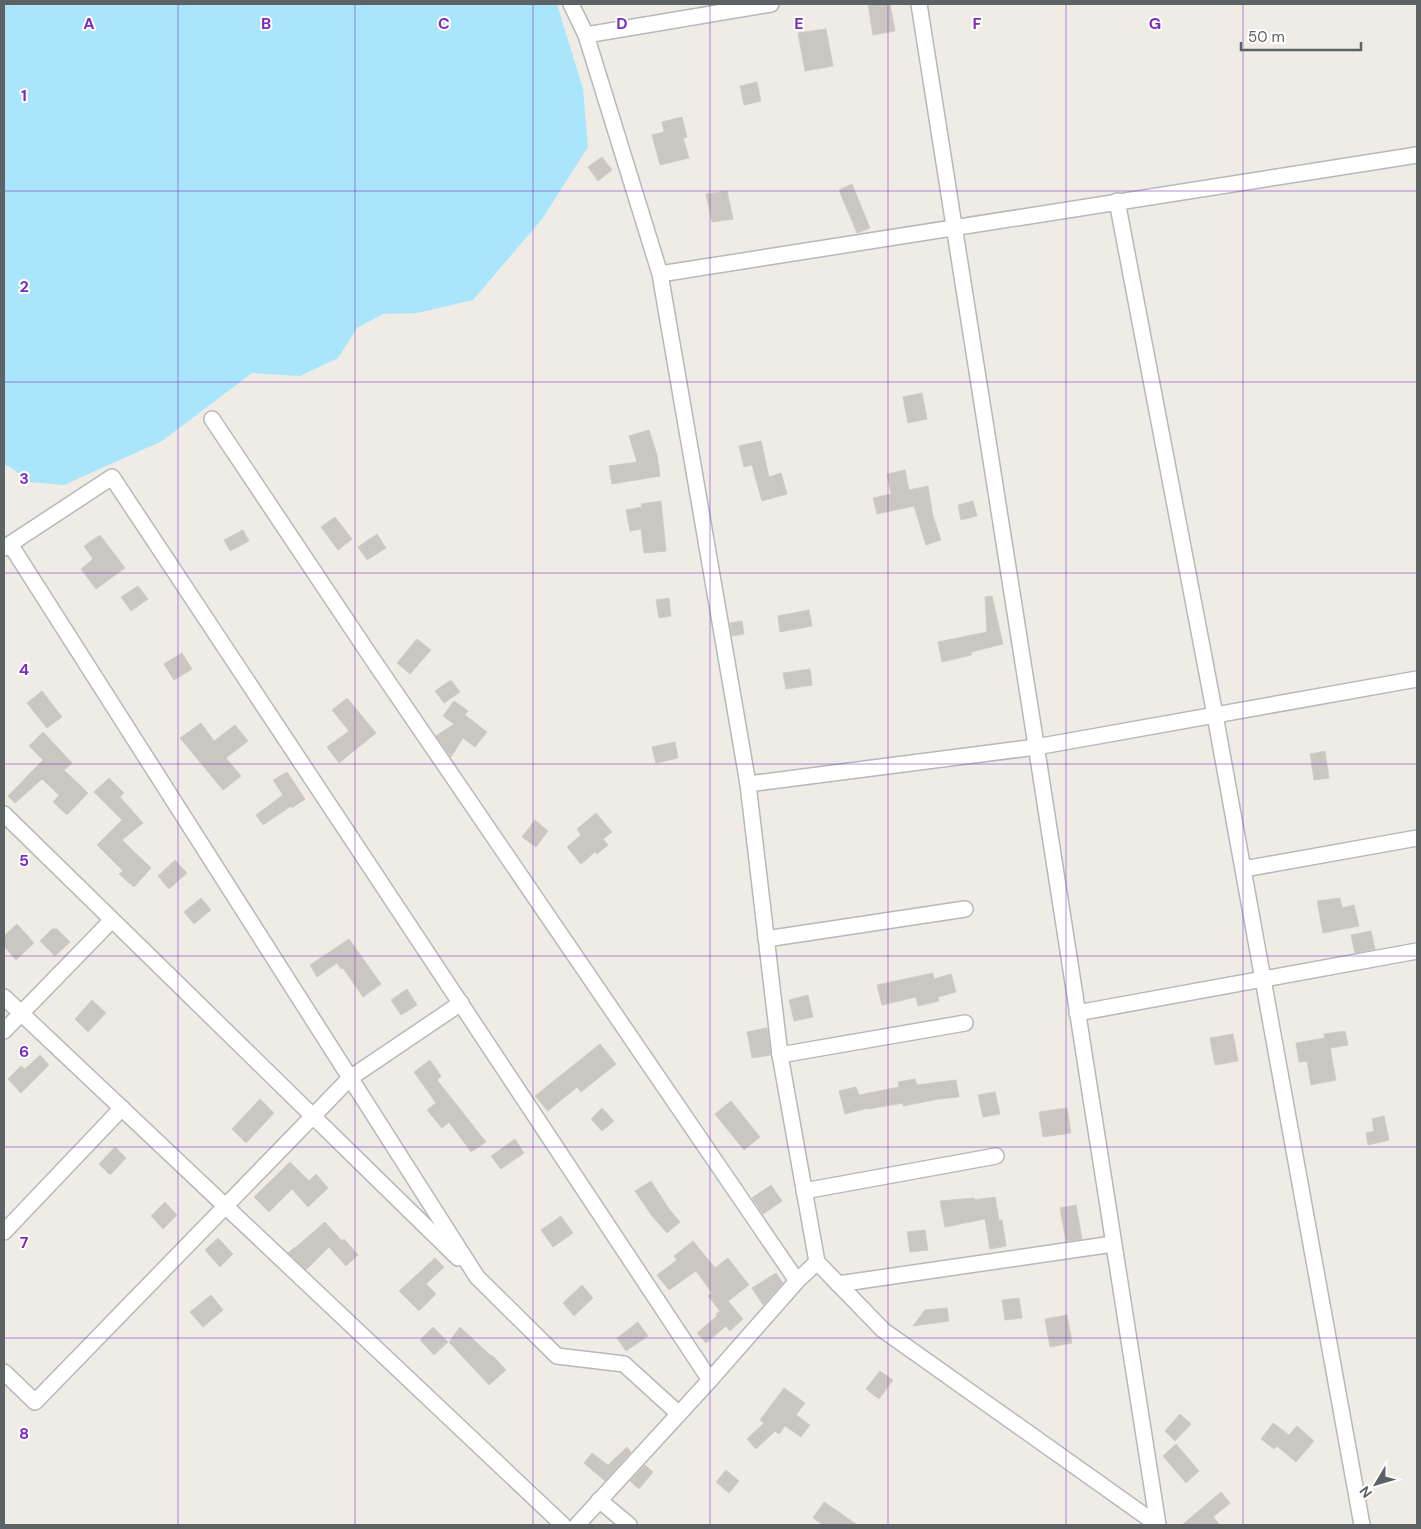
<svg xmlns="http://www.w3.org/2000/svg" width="1421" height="1529" font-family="'DM Sans',sans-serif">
<rect width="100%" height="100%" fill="#efebe5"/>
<path fill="#a9e5fb" d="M4,4H557L583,89L588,147L542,219L473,300L417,313L383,314L357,328L338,358L300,376L252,373L162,441L64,485L30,482L10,467L4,465Z"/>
<g fill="#cac6c2" stroke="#d3ccc4">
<path d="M868,4H890L895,31L873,35Z"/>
<path d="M826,29L833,66L805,71L798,33Z"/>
<path d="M757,82L761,101L744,105L740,86Z"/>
<path d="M682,117L687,137L683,138L689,158L660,165L652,135L664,132L662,122Z"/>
<path d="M602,157L612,170L598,181L588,167Z"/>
<path d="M852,184L870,228L857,233L839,190Z"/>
<path d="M727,191L733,219L712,222L706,194Z"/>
<path d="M922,393L927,419L908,423L903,397Z"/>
<path d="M649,430L657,455L660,476L612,484L609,466L637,462L629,436Z"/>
<path d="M761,441L769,477L781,473L787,494L762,501L752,465L744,467L739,446Z"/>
<path d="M905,470L909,490L928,486L933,516L941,540L926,545L914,506L877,514L873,498L891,494L887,474Z"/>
<path d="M661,501L666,551L644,553L641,529L630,531L626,510L642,507L641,504Z"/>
<path d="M973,501L977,516L961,520L958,505Z"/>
<path d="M335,517L352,539L338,550L321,527Z"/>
<path d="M243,530L249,541L230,551L224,540Z"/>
<path d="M377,534L386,548L367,560L358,547Z"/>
<path d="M100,535L125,568L96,589L81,569L93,559L84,546Z"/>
<path d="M138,586L148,599L131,611L121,597Z"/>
<path d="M992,596L1003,644L971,652V655L942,662L938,642L987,632L985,597Z"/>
<path d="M669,598L671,616L659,618L656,600Z"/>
<path d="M809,610L812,626L780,632L778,616Z"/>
<path d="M742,621L744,634L732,636L730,623Z"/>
<path d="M417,639L431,650L410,674L397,663Z"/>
<path d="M182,653L192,669L174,680L164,664Z"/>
<path d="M810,669L812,685L786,689L783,673Z"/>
<path d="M451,680L460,692L444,703L435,691Z"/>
<path d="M42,691L62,717L47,728L27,703Z"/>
<path d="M347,698L376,733L339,763L327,747L349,731L332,710Z"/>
<path d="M454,701L468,711L465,715L487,732L475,747L463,738L451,757L436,736L454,724L443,716Z"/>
<path d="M201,723L214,741L235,725L248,741L226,758L241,776L223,790L180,738Z"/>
<path d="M43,732L72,763L64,770L88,793L67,815L53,802L59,795L42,779L15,803L8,796L43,760L29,746Z"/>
<path d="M675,742L678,758L656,763L652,747Z"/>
<path d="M1325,751L1329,778L1314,780L1310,754Z"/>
<path d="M287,772L305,799L292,808L291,806L263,825L256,815L283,795L273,780Z"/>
<path d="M109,778L124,793L120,797L143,823L122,840L151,868L134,887L119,874L123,871L97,845L122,820L94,792Z"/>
<path d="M596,813L612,832L603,839L608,845L597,854L595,852L581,864L567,847L581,835L577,829Z"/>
<path d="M535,820L548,831L536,847L522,837Z"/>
<path d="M175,860L187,873L169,889L158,876Z"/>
<path d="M201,898L211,910L194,924L184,912Z"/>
<path d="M1340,898L1342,908L1354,905L1359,926L1323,933L1317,901Z"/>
<path d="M17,924L34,943L16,960L4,946V936Z"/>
<path d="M52,929H57L70,942L55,956L40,941Z"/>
<path d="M1371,931L1375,949L1355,953L1351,935Z"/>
<path d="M349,939L381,984L363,997L343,968L341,969L337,963L317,977L310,965Z"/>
<path d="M933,973L934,979L951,974L956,992L938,997L939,1001L918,1006L916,997L882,1005L877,985Z"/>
<path d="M407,989L417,1005L401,1015L391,1000Z"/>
<path d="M808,995L813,1017L794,1021L789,1000Z"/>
<path d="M92,1000L106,1013L88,1032L75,1019Z"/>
<path d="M767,1028L771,1055L752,1058L747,1032Z"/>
<path d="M1345,1031L1348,1045L1330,1048L1336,1080L1311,1085L1307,1061L1299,1062L1296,1043L1325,1038L1324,1034Z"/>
<path d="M1233,1034L1238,1061L1215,1065L1210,1038Z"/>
<path d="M600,1044L616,1064L581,1092L577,1087L548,1111L535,1096Z"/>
<path d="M40,1055L49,1065L21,1093L8,1079L21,1066L25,1069Z"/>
<path d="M430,1060L441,1076L437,1080L486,1142L471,1152L449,1122L442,1128L427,1110L436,1103L414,1072Z"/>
<path d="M915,1079L917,1085L956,1080L959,1097L939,1099L903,1106V1103L868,1109V1108L845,1114L839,1091L856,1087L859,1095L899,1087L898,1082Z"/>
<path d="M995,1092L1000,1114L983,1117L978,1095Z"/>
<path d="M260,1099L274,1113L246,1143L232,1129Z"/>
<path d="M731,1101L760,1137L744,1150L715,1114Z"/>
<path d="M602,1108L614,1121L602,1131L591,1119Z"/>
<path d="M1067,1108L1071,1133L1043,1137L1039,1112Z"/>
<path d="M1384,1116L1389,1140L1368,1145L1366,1133L1374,1131L1372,1119Z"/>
<path d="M515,1139L524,1153L501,1169L491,1156Z"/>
<path d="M115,1147L126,1158L110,1175L99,1164Z"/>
<path d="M290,1162L309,1181L316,1174L328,1188L308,1207L292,1189L269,1212L254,1197Z"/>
<path d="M651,1181L669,1209L680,1222L667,1233L652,1216L635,1191Z"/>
<path d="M771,1185L782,1201L763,1214L752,1198Z"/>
<path d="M995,1197L999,1220H1002L1006,1246L990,1249L985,1219L945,1227L940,1201L974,1198V1200Z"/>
<path d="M165,1202L177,1215L163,1229L151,1216Z"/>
<path d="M1076,1205L1082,1239L1066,1241L1060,1208Z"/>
<path d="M561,1216L573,1233L553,1247L541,1230Z"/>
<path d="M325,1222L342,1241L344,1239L358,1255L346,1266L329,1247L306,1270L288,1253L295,1247V1248Z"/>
<path d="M925,1230L928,1250L910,1252L907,1232Z"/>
<path d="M218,1238L233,1254L220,1267L205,1250Z"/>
<path d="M693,1241L715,1268L728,1258L749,1285L728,1301L743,1319L730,1331L726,1326L706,1343L697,1333L717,1316L716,1314L720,1311L708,1296L712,1293L696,1271L669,1290L657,1275L677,1260L674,1256Z"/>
<path d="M435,1258L444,1267L426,1284L436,1294L419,1311L399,1291Z"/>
<path d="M776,1273L783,1283L763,1305L752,1288Z"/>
<path d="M582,1285L593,1298L574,1316L563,1303Z"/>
<path d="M211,1295L223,1310L203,1327L190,1312Z"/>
<path d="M1019,1298L1022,1318L1005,1320L1002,1300Z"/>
<path d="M947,1308L949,1321L913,1326L925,1310Z"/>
<path d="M1067,1315L1072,1343L1050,1347L1045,1319Z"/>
<path d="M638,1322L648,1336L626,1351L617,1338Z"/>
<path d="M433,1327L448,1342L434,1355L420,1340Z"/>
<path d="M460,1327L491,1356L492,1355L506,1370L489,1385L449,1342Z"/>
<path d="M880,1371L893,1380L879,1399L866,1389Z"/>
<path d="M784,1388L805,1403L796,1415L810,1425L801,1437L785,1426L779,1434L775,1431L756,1449L747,1439L764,1423L760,1420Z"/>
<path d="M1180,1414L1191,1424L1175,1441L1165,1431Z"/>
<path d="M1273,1423L1289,1435L1297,1426L1314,1441L1296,1462L1277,1446L1274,1449L1261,1439Z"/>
<path d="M1176,1444L1199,1471L1186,1483L1163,1456Z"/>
<path d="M627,1447L631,1452L605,1481L584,1463L592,1453L608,1465Z"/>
<path d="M645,1465L653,1472L639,1489L630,1481Z"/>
<path d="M726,1470L739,1481L729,1493L716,1482Z"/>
<path d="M1221,1492L1230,1503L1213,1517L1220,1525H1182Z"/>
<path d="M824,1502L839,1512L857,1525H823L813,1518Z"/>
</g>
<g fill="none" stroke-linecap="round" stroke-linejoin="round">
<g stroke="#b6b8bc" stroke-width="18">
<g id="minor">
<path d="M571,4L586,35L660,274L748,784L780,1055L817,1262L797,1281L710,1380L577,1525"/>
<path d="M919,4C957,251 996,498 1036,745C1077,1005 1116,1265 1158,1525"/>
<path d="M586,35L771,4"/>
<path d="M1117,201L1215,715L1362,1525"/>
<path d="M660,274C913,235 1165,193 1417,155"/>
<path d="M212,419L371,657L797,1281"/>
<path d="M10,544L477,1277L557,1356L624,1364L679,1414"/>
<path d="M4,548L112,477L710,1380"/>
<path d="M748,784L1036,747L1417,679"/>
<path d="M4,814L458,1258"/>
<path d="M1244,869L1417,838"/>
<path d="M766,939L965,909"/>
<path d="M4,997L563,1525"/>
<path d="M1077,1013L1417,951"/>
<path d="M4,1031L112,920"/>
<path d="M780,1055L965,1023"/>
<path d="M804,1191L996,1156"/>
<path d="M4,1232L122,1108"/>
<path d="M817,1262L883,1330L1158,1525"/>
<path d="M838,1284L1113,1244"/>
<path d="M4,1372L35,1402L350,1078L461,1003"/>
<path d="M599,1500L629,1525"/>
</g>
</g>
<use href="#minor" stroke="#fff" stroke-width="15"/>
</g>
<path fill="none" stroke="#7b2cbf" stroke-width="1" stroke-opacity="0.55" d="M178,4V1525M355,4V1525M533,4V1525M710,4V1525M888,4V1525M1066,4V1525M1243,4V1525M4,191H1417M4,382H1417M4,573H1417M4,764H1417M4,956H1417M4,1147H1417M4,1338H1417"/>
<g font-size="16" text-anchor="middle" font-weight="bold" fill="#7b2cbf" stroke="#fff" stroke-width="4" stroke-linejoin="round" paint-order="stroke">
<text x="89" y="29">A</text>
<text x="266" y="29">B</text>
<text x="444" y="29">C</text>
<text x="622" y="29">D</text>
<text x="799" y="29">E</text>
<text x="977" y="29">F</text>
<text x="1155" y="29">G</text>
<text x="24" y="101">1</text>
<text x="24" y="292">2</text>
<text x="24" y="484">3</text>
<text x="24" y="675">4</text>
<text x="24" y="866">5</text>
<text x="24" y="1057">6</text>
<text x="24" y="1248">7</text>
<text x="24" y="1439">8</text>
</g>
<rect width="1421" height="1529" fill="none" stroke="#5d6265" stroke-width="10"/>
<g transform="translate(1376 1484) rotate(232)" stroke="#ffffff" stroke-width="4" paint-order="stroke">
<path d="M0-4L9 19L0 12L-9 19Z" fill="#5d6265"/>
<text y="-8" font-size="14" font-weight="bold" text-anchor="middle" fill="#5d6265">N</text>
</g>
<path d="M1241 42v8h120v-8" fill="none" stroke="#5d6265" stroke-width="2.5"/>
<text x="1248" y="42" font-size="15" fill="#5d6265" stroke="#ffffff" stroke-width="4" paint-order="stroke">50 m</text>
</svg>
